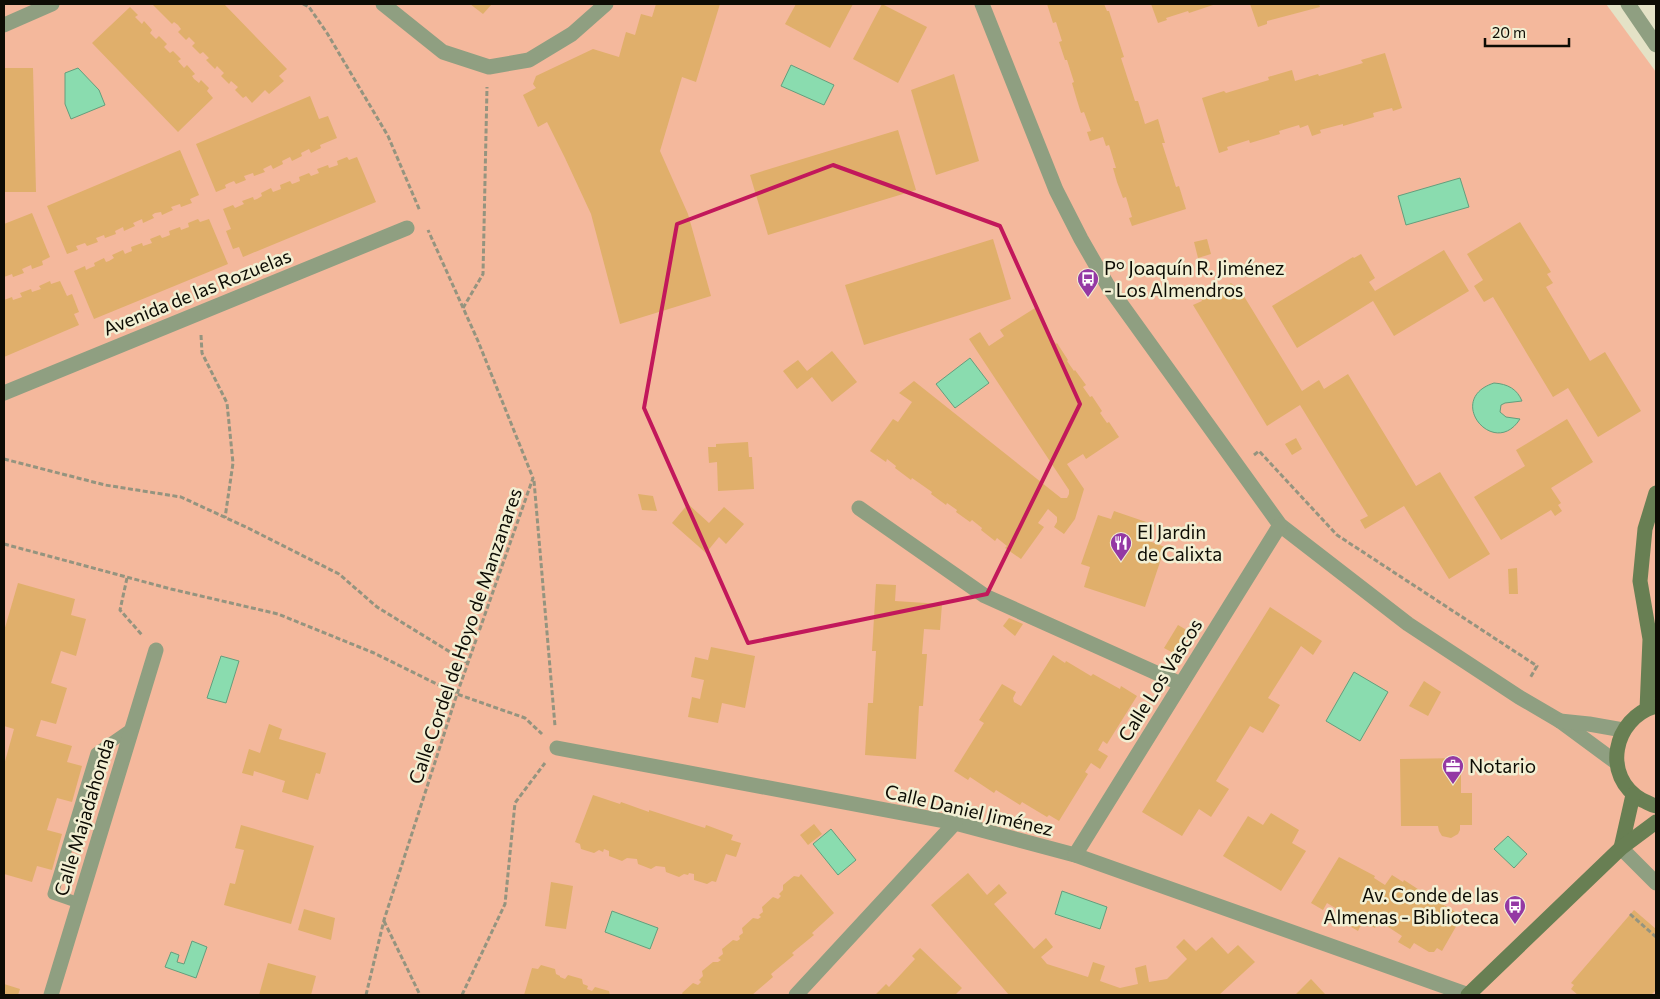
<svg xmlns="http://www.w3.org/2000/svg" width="1660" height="999" font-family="Commissioner,sans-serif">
<rect width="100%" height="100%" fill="#e4e2c6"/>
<path fill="#f4b89c" d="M4,4H1606L1656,72V995H4Z"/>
<g fill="#8adcaf" stroke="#649e7c">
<path d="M791,65L834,85L824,105L781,86Z"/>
<path d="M78,68L99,90L105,105L71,119L65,104V73Z"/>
<path d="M1460,178L1469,207L1406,225L1398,196Z"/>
<path d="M970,358L989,383L955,408L936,384Z"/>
<path d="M1494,383C1508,384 1517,389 1522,401L1505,403L1501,405L1500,412L1506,417L1520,419C1494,460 1444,399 1494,383Z"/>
<path d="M221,656L239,661L226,703L207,698Z"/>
<path d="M1354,672L1388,692L1360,741L1326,721Z"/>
<path d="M831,829L856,860L838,875L813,844Z"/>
<path d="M1508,836L1527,854L1514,868L1494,849Z"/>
<path d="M1062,891L1107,907L1100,929L1055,914Z"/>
<path d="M612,911L658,928L650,949L605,932Z"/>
<path d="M192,941L207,947L196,978L165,967L171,952L179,955L177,962L184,964Z"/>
</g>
<g fill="#e0af6b">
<path d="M152,4H224L287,69L279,76L284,81L269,94L265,90L252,103L246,96L243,98L235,90L238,87L231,81L229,84L221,76L224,73L217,66L215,69L206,60L209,58L203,52L200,54L192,46L195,43L189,37L186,40L178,32L181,29L178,25L174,22L172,24Z"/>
<path d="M470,4H492L483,14Z"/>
<path d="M656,4H720L696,82L682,77L660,151L688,214L711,296L620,324L591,214L565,158L547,122L538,127L523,95L536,88L533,84L536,76L593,49L619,57L626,32L635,35L641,14L652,17Z"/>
<path d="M796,4H853L830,48L785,24Z"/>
<path d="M882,4L927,27L898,83L853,59Z"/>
<path d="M1047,4H1104L1107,11H1109L1124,57L1121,58L1135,101H1138L1145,124L1158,119L1165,143H1162L1176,187L1179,186L1186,209L1132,226L1129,218L1132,217L1126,197L1123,198L1117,182L1113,168H1116L1109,145L1106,146L1103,137L1090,141L1087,132L1091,131L1084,112L1081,113L1076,97L1072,83L1074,82L1067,60H1065L1059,42L1062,41L1056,22L1053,23Z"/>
<path d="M1151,4H1216L1189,13L1188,11L1166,18L1167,20L1158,23Z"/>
<path d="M1250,4H1319L1320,7L1267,21V24L1258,27Z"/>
<path d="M130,7L138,15L135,17L142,24L144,21L152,30L150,33L156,39L159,36L167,44L164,47L170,53L173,51L181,59L178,61L184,68L187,65L195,74L192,76L194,79L199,83L201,80L209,88L207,91L213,98L178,132L92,43Z"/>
<path d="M1385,53L1402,108L1393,111L1392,108L1373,113L1374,117L1343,126V124L1320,130L1321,133L1312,136L1308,125L1300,128L1299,125L1279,131L1280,134L1250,143L1249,140L1227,147L1228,150L1219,153L1202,98L1224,91L1226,93L1269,80L1268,77L1292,70L1295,81L1318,74L1319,76L1363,63L1361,60Z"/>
<path d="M4,68H33L36,192H4Z"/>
<path d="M954,74L979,161L936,175L911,90Z"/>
<path d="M310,96L319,119L328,116L337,138L320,145L321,148L311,153L309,149L301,153L302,156L292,161L290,157L282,161L283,164L273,169L271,165L263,169L265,172L254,176L253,173L244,176L246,180L236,184L234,181L229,183L225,185L226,188L216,192L196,144Z"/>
<path d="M898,130L916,190L768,235L750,175Z"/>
<path d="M180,150L199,195L190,199L192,203L181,207L180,204L171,207L173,210L162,215L161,212L155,213L152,215L154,218L143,223L142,219L133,223L135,226L124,231L123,227L115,231L116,234L105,238L104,235L96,238L98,242L87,246L85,243L76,246L78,250L67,254L47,206Z"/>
<path d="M347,157L349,160L357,157L376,202L243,257L239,247L233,249L226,231L231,229L223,209L233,205L235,208L244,204L242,201L253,197L254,200L257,199L262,196L261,193L271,188L273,192L281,189L280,185L290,181L292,184L295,183L300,181L299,177L309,173L311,176L319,173L317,169L328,165L329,168L338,165L337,161Z"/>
<path d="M32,213L50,257L42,261L43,265L32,269L31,265L22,269L24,273L13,277L12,274L4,277V224Z"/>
<path d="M198,219L200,222L209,219L228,264L94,319L74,271L85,266L86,270L90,268L95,266L94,263L104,258L106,262L109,261L114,258L112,255L123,250L125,254L127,253L132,251L131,247L142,243L143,246L152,243L150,239L160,235L162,238L165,237L170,235L169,231L180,227L181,230L189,227L188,223Z"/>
<path d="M1520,222L1551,272L1547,274L1553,283L1546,287L1590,361L1605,352L1641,411L1598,437L1568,388L1553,397L1493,297L1484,302L1474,286L1483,280L1467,254Z"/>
<path d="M993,239L1011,299L864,345L845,285Z"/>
<path d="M1207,239L1211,254L1198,258L1194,242Z"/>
<path d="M1444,250L1469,291L1394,336L1373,301L1297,348L1272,306L1353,257L1354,258L1361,254L1375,278L1369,282L1375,291Z"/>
<path d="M50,281L51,284L60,281L67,296L72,294L79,312L74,314L79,325L4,357V300L12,297L13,300L22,297L20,293L31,289L32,292L41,289L39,286Z"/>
<path d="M1231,283L1242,293L1302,391L1319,380L1324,389L1348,374L1416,486L1440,472L1490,554L1449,579L1404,506L1365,529L1360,520L1368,516L1300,405L1267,426L1193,305L1202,301L1200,297L1206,293L1209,296Z"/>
<path d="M1035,308L1046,325L1044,326L1056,344L1057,343L1068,360L1067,361L1074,371L1075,370L1086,385L1083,387L1090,397L1092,396L1102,411L1100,413L1107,423L1109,422L1119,437L1086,459L1083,454L1067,464L1084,489L1075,519L1064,534L1054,527L1057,522V517L1048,509L1038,523L1044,527L1021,559L1005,548L1007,546L997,538L995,541L981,530L982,528L972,520L970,522L956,512L957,510L947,503L946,505L931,494L932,492L912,478L911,480L895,468L896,466L887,459L886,462L870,451L893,419L898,422L912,402L899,393L914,381L1061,498H1067L1069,494V490L969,339L980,332L989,346L1004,336L1000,330Z"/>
<path d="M832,351L857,382L832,402L812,377L797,389L783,371L798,360L807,371Z"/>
<path d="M1567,419L1593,462L1551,488L1561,503L1558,505L1562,511L1555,516L1551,510L1501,540L1474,497L1525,466L1516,450Z"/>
<path d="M1296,438L1302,449L1292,455L1285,444Z"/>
<path d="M748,442L749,457H752L754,489L718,491L717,462L709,463L708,447H716V444Z"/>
<path d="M638,494L653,496L657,511L642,510Z"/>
<path d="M688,504L709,523L724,507L744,524L726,544L719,537L706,553L672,523Z"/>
<path d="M1114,511L1155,525L1149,541L1165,547L1145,607L1084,587L1090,567L1081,564L1098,515L1111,519Z"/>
<path d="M1517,568L1518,594H1509L1508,569Z"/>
<path d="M18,583L75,599L71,615L86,619L76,656L61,651L51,683L67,688L56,724L41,720L36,736L72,746L67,762L82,766L72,802L57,798L47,830L62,834L52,870L37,866L32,882L4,874V765L14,729L4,726V631Z"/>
<path d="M876,584L896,585L895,601L942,604L940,630L924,629L922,654H927L923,706H919L916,759L865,755L868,703H873L876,651H872Z"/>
<path d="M1270,607L1322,641L1313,655L1301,646L1268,698L1280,705L1263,733L1250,726L1216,781L1229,789L1211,817L1199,809L1182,836L1142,812Z"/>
<path d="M1009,618L1023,624L1015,636L1003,626Z"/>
<path d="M1178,625L1190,632L1177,655L1164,648Z"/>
<path d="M711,647L755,656L745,708L722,703L718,723L688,717L692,697L700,699L704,680L691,677L695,657L708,660Z"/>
<path d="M1053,655L1065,663L1066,661L1091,676L1093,674L1120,689L1121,686L1137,696L1107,744L1103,741L1098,750L1108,756L1100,769L1091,763L1085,772L1088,774L1059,821L1049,815L1047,817L1022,802L1020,805L996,790L994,793L970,777L968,780L954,771L984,723L979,720L1002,684L1016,692L1013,698L1014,702L1021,706Z"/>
<path d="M1424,681L1441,692L1428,716L1409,706Z"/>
<path d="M269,724L282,729L279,739L326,753L320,774L316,773L308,800L282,792L285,781L254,771L253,776L242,773L249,749L260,753Z"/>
<path d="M1461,758V793H1472V825H1460V830L1458,834L1451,838L1442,836L1439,831L1438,826H1401L1400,759Z"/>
<path d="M593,795L620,804L621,802L649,812V810L705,828L706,825L733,835L731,840L741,843L736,857L726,854L716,882L712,881L707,884L694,880V874L689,873L688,875L684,874L679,877L666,872L665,867L656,866L651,869L638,864L637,859L627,858L622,861L609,856V851L604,849L603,852L599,850L594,853L581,849L580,844L575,842Z"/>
<path d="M1271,813L1299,830L1292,843L1306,851L1281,891L1223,856L1248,816L1263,825Z"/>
<path d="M814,824L822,834L808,845L800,835Z"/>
<path d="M241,825L314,846L291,924L224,905L230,883L235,884L244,850L235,848Z"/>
<path d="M1339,857L1375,876L1374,878L1385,885L1392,875L1403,882L1404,880L1427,895V896L1438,903L1439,902L1462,916L1442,951L1437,948L1434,952H1429L1414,943L1410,949L1398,942L1402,936L1379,921L1375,928L1363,921L1358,931L1346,924L1350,917L1327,903L1323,910L1311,903Z"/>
<path d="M968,873L987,895L999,884L1007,893L994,904L1034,949L1046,938L1053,947L1041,957L1047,964L1088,977L1093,962L1105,966L1100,981L1120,988L1138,984L1135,968L1146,965L1149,982L1167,979L1187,959L1176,947L1184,939L1196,951L1212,937L1228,954L1238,945L1255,962L1219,995H1009L931,905Z"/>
<path d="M801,874L834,913L812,933L814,935L792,953L794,955L771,974L773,977L752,995H683L682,993L693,983L698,985L701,982L699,980L703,976L702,971L713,962H718L721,960L718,958L723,954L722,949L733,940L737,941L740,939L739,936L743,933L742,928L753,918L758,919L761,917L759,915L763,912L762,907L773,897L778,899L781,896L779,894L783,890V885L794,876L799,877Z"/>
<path d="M551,882L573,886L566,929L545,926Z"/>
<path d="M304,909L335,918L331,940L298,930Z"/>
<path d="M1634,910L1656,929V990L1651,995H1578L1571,989L1574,985L1571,983Z"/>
<path d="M920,948L962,988L955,995H875L886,984L889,987L915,959L912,956Z"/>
<path d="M268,963L316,976L311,995H259Z"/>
<path d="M541,965L555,969L556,974L560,976V977L565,979L568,975L582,979L583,984L588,986L587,989L592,991L595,987L609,991L610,995H524L532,968L538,969Z"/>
<path d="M1311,979L1325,994L1324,995H1295Z"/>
<path d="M4,984L20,989L18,995H4Z"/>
</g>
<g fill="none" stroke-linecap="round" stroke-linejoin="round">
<g stroke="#95947f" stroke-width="3" stroke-dasharray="5 2.5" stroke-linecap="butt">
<path d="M303,4L309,7L327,33L388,136L420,211"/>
<path d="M463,308L483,274L487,87"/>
<path d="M201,335L202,353L227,403L233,463L225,518"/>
<path d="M1254,455L1259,451L1337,535L1537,666L1530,678"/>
<path d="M4,459L105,485L181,497L248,528L339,574L377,607L468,663"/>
<path d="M534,481L555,726"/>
<path d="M4,544L171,589L278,614L374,653L457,694L525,718L542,734"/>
<path d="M127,578L120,610L142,635"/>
<path d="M1630,914L1656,937"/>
<path d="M384,921L420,995"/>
<path d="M366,995L384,920L457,694L533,478L478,341L428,230"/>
<path d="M462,995L505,904L515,803L545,763"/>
</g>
<path stroke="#8f9f81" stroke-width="11" d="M79,903L53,894L96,753L132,728"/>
<g stroke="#8f9f81" stroke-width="15">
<path d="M383,4L443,52L489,67L529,60L572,34L606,4"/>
<path d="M982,4L1056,190L1081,239L1108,286L1280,525L1408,624L1519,697L1560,721L1617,763"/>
<path d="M1628,4L1656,45"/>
<path d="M4,25L52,4"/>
<path d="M4,393L407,228"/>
<path d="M859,508L985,596L1181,684"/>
<path d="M1560,721L1589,724L1623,730"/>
<path d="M557,748L955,823L1075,855L1469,995"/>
<path d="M1621,848L1656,883"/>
<path d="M1075,855L1280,525"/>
<path d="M51,995L156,650"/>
<path d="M796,995L955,823"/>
</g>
<g stroke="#687f53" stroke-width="15">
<path d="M1656,706C1613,718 1601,777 1642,800C1647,802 1651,805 1656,806"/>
<path d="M1647,709L1650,639L1640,581L1645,529L1656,493"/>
<path d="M1621,848L1633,795"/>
<path d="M1468,995L1621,848L1656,822"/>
</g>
</g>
<path fill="none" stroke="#c2185b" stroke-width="4" stroke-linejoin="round" d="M833,165L1000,226L1080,404L987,594L748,643L644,408L677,224Z"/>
<defs>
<g id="bus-pin" transform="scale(1.125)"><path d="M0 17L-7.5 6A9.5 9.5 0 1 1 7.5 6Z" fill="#9439a4" stroke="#f2efd3"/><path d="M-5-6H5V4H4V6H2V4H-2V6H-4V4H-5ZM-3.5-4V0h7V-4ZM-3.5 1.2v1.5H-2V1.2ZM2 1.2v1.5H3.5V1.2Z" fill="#fff"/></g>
<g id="restaurant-pin" transform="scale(1.125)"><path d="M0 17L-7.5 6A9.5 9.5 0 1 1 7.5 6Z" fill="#9439a4" stroke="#f2efd3"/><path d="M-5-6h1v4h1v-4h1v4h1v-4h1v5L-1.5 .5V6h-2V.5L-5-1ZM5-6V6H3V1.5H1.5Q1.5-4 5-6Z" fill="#fff"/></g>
<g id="office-pin" transform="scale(1.125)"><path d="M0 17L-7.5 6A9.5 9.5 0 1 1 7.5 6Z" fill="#9439a4" stroke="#f2efd3"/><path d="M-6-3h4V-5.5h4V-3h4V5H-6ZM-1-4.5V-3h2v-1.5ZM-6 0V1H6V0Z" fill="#fff"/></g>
</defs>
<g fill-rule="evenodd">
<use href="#bus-pin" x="1088" y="279"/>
<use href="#restaurant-pin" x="1121" y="543"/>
<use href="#office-pin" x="1453" y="766"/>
<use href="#bus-pin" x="1515" y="906"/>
</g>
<g text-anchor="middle" stroke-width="5" stroke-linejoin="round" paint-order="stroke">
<g font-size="19" fill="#0d0c04" stroke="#f2efd3" text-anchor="start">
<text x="1104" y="275">Pº Joaquín R. Jiménez<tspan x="1104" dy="22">- Los Almendros</tspan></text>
<text x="1137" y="539">El Jardin<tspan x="1137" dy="22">de Calixta</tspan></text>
<text x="1469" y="773">Notario</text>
<text x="1499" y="902" text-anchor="end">Av. Conde de las<tspan x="1499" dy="22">Almenas - Biblioteca</tspan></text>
</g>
<g font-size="19" fill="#0d0c04" stroke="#f2efd3">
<text transform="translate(197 292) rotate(-22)" y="7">Avenida de las Rozuelas</text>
<text transform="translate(465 636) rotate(-71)" y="7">Calle Cordel de Hoyo de Manzanares</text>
<text transform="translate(1160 680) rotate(-58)" y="7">Calle Los Vascos</text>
<text transform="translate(969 810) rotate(13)" y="7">Calle Daniel Jiménez</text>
<text transform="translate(84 817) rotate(-73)" y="7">Calle Majadahonda</text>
</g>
</g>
<rect width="1660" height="999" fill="none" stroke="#0d0c04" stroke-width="10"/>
<path d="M1485 38v8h84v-8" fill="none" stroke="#0d0c04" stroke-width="2.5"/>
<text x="1492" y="38" font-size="15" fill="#0d0c04" stroke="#f2efd3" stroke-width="4" paint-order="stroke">20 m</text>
</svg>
